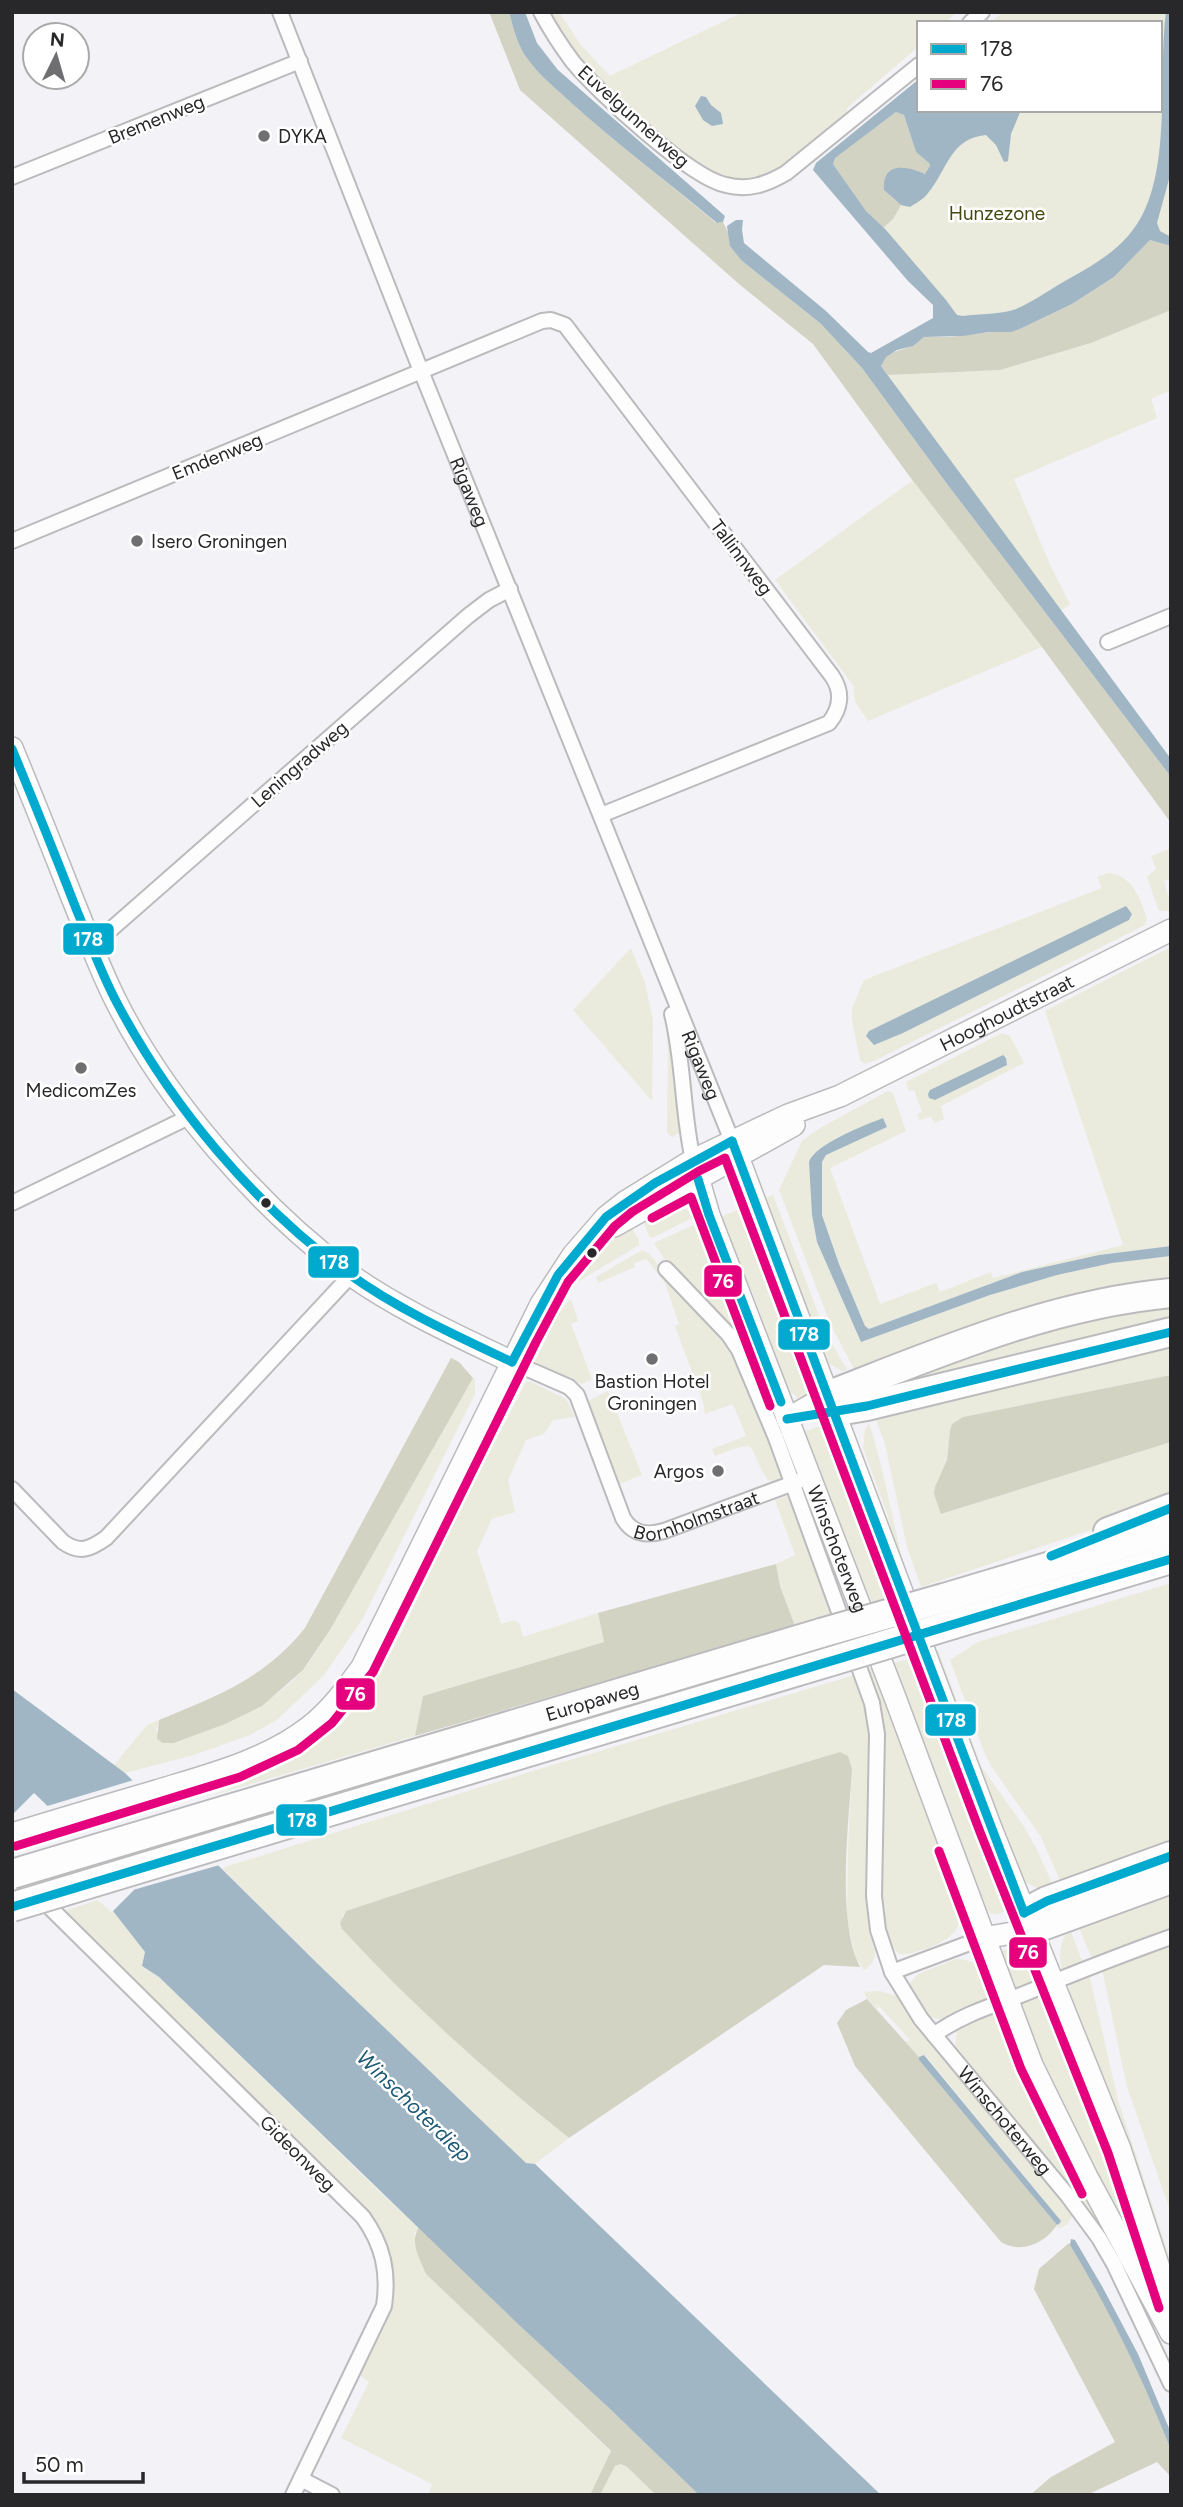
<svg xmlns="http://www.w3.org/2000/svg" width="1183" height="2507" font-family="Figtree,sans-serif">
<rect width="100%" height="100%" fill="#f3f2f6"/>
<g fill="#eaebdd" fill-rule="evenodd">
<path d="M546,12H559L581,45L610,76L743,12H957L945,23H919V46L847,108V120C823,138 778,180 749,183C706,188 607,94 579,61C566,47 557,28 546,12Z"/>
<path d="M1003,12H1171V241L1045,303L962,329L819,167L919,110H1160V23H990Z"/>
<path d="M1171,310V390L1151,399L1157,418L1014,479L1051,567L1070,604L1061,611L888,375L1000,370L1091,343Z"/>
<path d="M913,480L1042,647L868,721L855,702L853,685L775,580Z"/>
<path d="M1171,848V878L1164,881L1168,896H1171V911H1159L1147,877L1156,869L1151,856Z"/>
<path d="M1109,873C1132,875 1141,899 1147,919L1145,925L874,1061L864,1064L860,1060L852,1020V1008L864,980L1102,888L1097,877ZM1132,918L903,1033L866,1036L869,1031L991,973Z"/>
<path d="M1171,947V1246L1099,1255L1022,1272L869,1329L865,1326L839,1264L822,1215V1162L826,1155L887,1127L884,1119L845,1135L812,1155C809,1184 810,1213 817,1242L861,1342L990,1295L1057,1275L1111,1263L1171,1256V1286L856,1373L830,1323L779,1190L802,1141L820,1128L888,1091L893,1093L906,1131L830,1168L880,1304L936,1283L940,1292L991,1272L993,1278L1123,1245L1045,1011Z"/>
<path d="M631,948L645,983L653,1020L652,1101L573,1010Z"/>
<path d="M665,1021L673,1051L680,1132L672,1137L667,1133L668,1049Z"/>
<path d="M1002,1033L1010,1036L1024,1063L941,1106L944,1119L935,1123L931,1117L919,1120L917,1114L922,1112L914,1090L909,1091L906,1082Z"/>
<path d="M773,1195L825,1331L847,1370L842,1371L826,1362L759,1200Z"/>
<path d="M675,1204L698,1215L652,1238L649,1236L642,1217L663,1206Z"/>
<path d="M748,1206L819,1391L798,1398L789,1391L753,1294L734,1255L720,1217Z"/>
<path d="M702,1221L790,1449L792,1464L737,1335L721,1317L667,1263L654,1243Z"/>
<path d="M631,1227L639,1240V1245L569,1287L551,1312L530,1355V1350L566,1284L572,1281L595,1257L592,1254L620,1233Z"/>
<path d="M642,1250L650,1254L662,1270L726,1337L765,1428L781,1475L780,1479L772,1481L767,1479C745,1445 763,1438 715,1456L712,1449L746,1436L733,1404L705,1414L703,1402L675,1326L679,1324L665,1283L649,1262L646,1259L634,1263L635,1267L598,1283L596,1277Z"/>
<path d="M571,1299L578,1321L571,1324L592,1379L582,1384L535,1362L559,1312Z"/>
<path d="M1171,1299V1325L867,1399L863,1389L965,1350Z"/>
<path d="M1171,1339V1375L963,1417L952,1424L950,1430L947,1460L939,1479L942,1514L1171,1442V1503L921,1587L907,1547L885,1444L875,1417Z"/>
<path d="M473,1378L475,1381V1394L362,1620L324,1675L277,1720L250,1735L194,1755L125,1773L114,1765L147,1725L159,1720L156,1731L174,1743C222,1725 266,1710 302,1671C313,1659 321,1643 330,1630Z"/>
<path d="M526,1382H531L566,1399L575,1417L553,1420L544,1434L526,1440L508,1480L515,1512L492,1519L477,1551L501,1624L514,1620L520,1624L523,1637L598,1613L604,1642L423,1696L415,1736L210,1796C257,1778 301,1762 339,1726C382,1685 411,1611 437,1557C466,1498 496,1440 526,1382Z"/>
<path d="M608,1391L642,1475L619,1484L588,1401Z"/>
<path d="M831,1422L897,1597L873,1605C850,1548 820,1495 801,1437L804,1432Z"/>
<path d="M869,1423C887,1478 894,1535 911,1590L907,1591L887,1513L863,1448L865,1430Z"/>
<path d="M786,1496L788,1497L833,1615L795,1626L780,1586L776,1564L795,1555L775,1500Z"/>
<path d="M1171,1583V1848L1064,1890L1041,1837L991,1766L984,1752L950,1660L978,1642Z"/>
<path d="M938,1650L981,1766L1023,1825L1036,1848L1056,1892L1040,1890L1022,1880L932,1652Z"/>
<path d="M921,1656L1011,1901L1008,1909C999,1914 994,1918 986,1909L893,1663Z"/>
<path d="M875,1667L961,1903C964,1929 951,1939 928,1948C918,1951 910,1955 900,1954C885,1944 884,1928 882,1911L883,1733L877,1699L867,1670Z"/>
<path d="M858,1674C877,1750 869,1830 868,1908C870,1927 886,1959 864,1970L856,1959L847,1920L848,1849L852,1769L840,1752L665,1805L346,1911L342,1916V1929C412,2005 489,2074 569,2138L535,2164L526,2163L320,1966L222,1868L500,1781Z"/>
<path d="M1171,1886V1934L1097,1960L1091,1956L1077,1923Z"/>
<path d="M98,1900L111,1912L113,1911L146,1952L142,1967L159,1977L385,2197L419,2227L414,2234L426,2274L611,2452L590,2495H432L429,2493L432,2484L341,2438L369,2382L360,2375C380,2334 403,2296 389,2250C373,2196 307,2157 269,2118C200,2050 133,1979 64,1911Z"/>
<path d="M1070,1929L1082,1961L1081,1966L1063,1972C1058,1957 1059,1942 1070,1929Z"/>
<path d="M1021,1942L1030,1944L1043,1979L1012,1995L1000,1952Z"/>
<path d="M1171,1946V2213L1127,2087L1102,1969Z"/>
<path d="M956,1959C983,1960 989,1977 998,2000L944,2020L923,2015L909,1992V1984L918,1974Z"/>
<path d="M1089,1974L1118,2100L1171,2262V2278L1121,2125L1069,1991L1070,1982Z"/>
<path d="M880,1991L897,1996L912,2017L1073,2213C1071,2221 1065,2229 1056,2228L1059,2224L1041,2196L925,2055L919,2057L905,2042L910,2040L878,2005V2009L867,1999L864,1992Z"/>
<path d="M1046,1992L1050,1996L1138,2226L1167,2309L1040,2065L1017,2004L1020,2001Z"/>
<path d="M1003,2008L1145,2308V2313L1125,2275L960,2059L955,2048L957,2030L973,2020Z"/>
<path d="M621,2464L627,2467L656,2495H600L615,2466Z"/>
</g>
<g fill="#d2d3c3">
<path d="M489,12H509C513,27 517,44 526,57C537,73 553,86 567,99C615,143 667,181 716,223L723,222L742,261L820,323L862,368L947,484L1171,777V823L1042,647L910,477L813,344L739,284L520,90Z"/>
<path d="M896,112L904,115L916,152L929,163L930,170L925,174L916,170L889,195L901,205L893,219L883,228L866,211L833,164L834,158Z"/>
<path d="M1150,240L1171,246V310L1091,343L1000,370L888,375L881,366C884,352 897,352 909,347C915,345 919,340 924,337H951L1022,328L1072,304L1114,277Z"/>
<path d="M451,1358L459,1362L473,1378L330,1630L303,1670L262,1706L225,1724L174,1743H163L157,1739L159,1720C217,1696 264,1679 305,1628Z"/>
<path d="M1171,1375V1442L941,1514L934,1494L935,1487L947,1460L950,1430L952,1424L963,1417Z"/>
<path d="M776,1564L780,1586L795,1626L415,1736L423,1696L604,1642L598,1613Z"/>
<path d="M840,1752L848,1756L852,1769C849,1821 836,1921 860,1967L824,1965L569,2138C489,2074 412,2005 342,1929L340,1923L346,1911L665,1805Z"/>
<path d="M867,1999L919,2057V2060L1057,2225C1044,2244 1021,2254 1001,2242L855,2066L837,2023L846,2010Z"/>
<path d="M419,2227L520,2326L610,2409L699,2495H656L627,2467L621,2464L615,2466L600,2495H590L611,2451L426,2274C420,2259 409,2242 419,2227Z"/>
<path d="M1069,2243L1107,2307L1149,2394L1171,2450V2477L1157,2462L1087,2495H1030L1051,2477L1115,2442L1034,2289L1039,2269Z"/>
</g>
<g fill="#a0b6c4">
<path d="M509,12H525L537,43L558,70L725,216L723,222L717,223C667,181 615,143 567,99C553,86 537,73 526,57C517,44 513,27 509,12Z"/>
<path d="M1166,12H1171V172L1157,223L1160,231L1171,237V246L1150,240L1114,277L1072,304L1022,328L1011,332H989L963,336L924,337L913,346L897,350L886,357L881,366L1171,759V777L947,484L862,368L820,323L742,261L730,246L727,226L736,220H743L742,230L744,243L826,311L868,352L871,353L933,318V305L908,281L813,170L816,163L919,79V110H1021L1011,134L1008,161L1004,162L996,145L986,135C950,138 947,171 928,193C924,199 916,203 910,207L901,205L884,190C882,161 907,166 925,174L930,166L929,163L916,152L904,115L896,112L835,158L833,164L866,211L886,230L946,300L957,315L963,316C978,314 1003,314 1016,309C1033,302 1055,286 1072,277C1092,266 1112,254 1128,236C1175,185 1157,77 1166,12Z"/>
<path d="M701,96L706,97L711,105L721,113L723,124L712,126L703,120L695,106Z"/>
<path d="M1126,906L1132,914L1129,920L903,1033L874,1045L866,1036L869,1031Z"/>
<path d="M1003,1055L1006,1058L1007,1065L935,1100L929,1098L928,1094L930,1090Z"/>
<path d="M883,1118L887,1127L826,1155L822,1162V1215L839,1264L865,1326L869,1329L1022,1272L1099,1255L1171,1246V1256L1112,1263L1057,1275L990,1295L861,1342L817,1242L812,1215L809,1162C815,1144 865,1125 883,1118Z"/>
<path d="M12,1689L125,1773L320,1966L526,2163L535,2164L881,2495H699L610,2409L520,2326L159,1977L142,1966L145,1952L113,1911L134,1890L133,1888L34,1793L12,1815Z"/>
<path d="M924,2055L1061,2221L1059,2224L1057,2225L919,2060V2057Z"/>
<path d="M1071,2239L1075,2240L1103,2288L1138,2354L1171,2433V2450C1143,2379 1110,2311 1070,2245Z"/>
</g>
<path fill="#f3f2f6" d="M137,1779L223,1864L133,1890L111,1912V1909L130,1889L44,1807Z"/>
<g fill="none" stroke-linecap="round" stroke-linejoin="round">
<g stroke="#bbbbbd" stroke-width="18">
<g id="street">
<path id="s1" d="M280,12L421,371L732,1141"/>
<path d="M541,12C550,29 561,46 573,62C597,91 690,178 726,185C749,191 767,184 786,173L919,65"/>
<path d="M970,23L982,12"/>
<path d="M12,177L300,61"/>
<path d="M12,541L542,321L551,320L565,325L832,676C843,692 841,708 829,723L601,815"/>
<path d="M1108,642L1171,616"/>
<path d="M92,946L468,616L489,600L510,589"/>
<path d="M672,1014C684,1062 682,1112 693,1160"/>
<path d="M12,1203L191,1116"/>
<path d="M666,1269L729,1335L739,1350L776,1438L872,1703L877,1734L874,1896L878,1930L892,1972"/>
<path id="s2" d="M512,1362L569,1387L577,1395L623,1518C632,1534 647,1536 664,1531L799,1481"/>
<path d="M12,1489L63,1542C80,1554 90,1549 106,1538L351,1275"/>
<path d="M13,1871L363,2217C383,2245 389,2272 384,2306L293,2495"/>
<path id="s3" d="M983,1938L892,1972L921,2019L1068,2196L1099,2238L1114,2264L1171,2384"/>
<path d="M934,2035C959,2016 991,2006 1021,1995C1070,1975 1120,1955 1171,1937"/>
<path d="M301,2479L332,2495"/>
</g>
</g>
<g stroke="#bbbbbd" stroke-width="24">
<g id="secondary">
<path d="M12,748C33,799 53,849 73,900C87,934 100,970 117,1003C166,1101 260,1208 349,1274C400,1310 456,1335 512,1362"/>
<path d="M732,1141L991,1828L1120,2149L1171,2304"/>
<path id="s4" d="M693,1160L709,1215L896,1700L1032,2065L1087,2177L1171,2333"/>
<path d="M614,1226L794,1125"/>
<path d="M787,1419L827,1396"/>
<path id="s5" d="M12,1834C60,1819 108,1805 156,1791C208,1775 265,1761 309,1727C330,1711 346,1689 362,1667L541,1304L573,1255L606,1217L625,1202L693,1160L788,1115L840,1096L1171,930"/>
<path d="M983,1938L1031,1930"/>
</g>
</g>
<g stroke="#bbbbbd" stroke-width="32">
<g id="highway">
<path d="M827,1396C938,1353 1051,1304 1171,1293"/>
<path d="M832,1412L867,1406L1171,1332"/>
<path d="M1108,1532L1171,1508"/>
<path d="M944,1598L1171,1530"/>
<path d="M954,1624L1171,1559"/>
<path id="s6" d="M226,1810L821,1633"/>
<path d="M251,1835L832,1661"/>
<path d="M1024,1913L1047,1901L1171,1856"/>
<path d="M1031,1930L1171,1879"/>
</g>
</g>
<use href="#street" stroke="#fdfdfe" stroke-width="14"/>
<use href="#secondary" stroke="#fdfdfe" stroke-width="21"/>
<use href="#highway" stroke="#fdfdfe" stroke-width="28"/>
<g stroke="#bbbbbd" stroke-width="32" stroke-linecap="butt">
<g id="highway-bridge">
<path d="M821,1633L944,1598"/>
<path d="M832,1661L954,1624"/>
<path d="M12,1874L226,1810"/>
<path d="M12,1907L251,1835"/>
</g>
</g>
<use href="#highway-bridge" stroke="#fdfdfe" stroke-width="28"/>
<g stroke="#fff" stroke-width="14">
<g id="bus-1">
<path d="M12,749C34,802 56,857 77,911C90,942 101,973 117,1003C172,1107 254,1205 349,1274C399,1310 457,1336 512,1362"/>
<path d="M732,1141C827,1399 927,1656 1024,1913"/>
<path d="M698,1179L709,1215L781,1402"/>
<path d="M512,1362L558,1275L606,1217L655,1183L732,1141"/>
<path d="M787,1419L867,1406L1171,1332"/>
<path d="M1051,1556L1171,1508"/>
<path d="M12,1907L1171,1559"/>
<path d="M1024,1913L1047,1901L1171,1856"/>
</g>
</g>
<g stroke="#fff" stroke-width="14">
<g id="bus-2">
<path d="M652,1218L691,1197L770,1406"/>
<path d="M16,1846L240,1777L298,1750L332,1723L373,1672L536,1342L568,1282L615,1226L632,1212L699,1171L725,1158L980,1832L1108,2153L1159,2308"/>
<path d="M939,1851L1021,2069L1082,2194"/>
</g>
</g>
<use href="#bus-1" stroke="#00a9ce" stroke-width="9"/>
<use href="#bus-2" stroke="#e5007d" stroke-width="9"/>
</g>
<g fill="#6f6f71" stroke="#fff" stroke-width="2.5">
<circle cx="264" cy="136" r="7"/>
<circle cx="137" cy="541" r="7"/>
<circle cx="81" cy="1068" r="7"/>
<circle cx="652" cy="1359" r="7"/>
<circle cx="718" cy="1471" r="7"/>
</g>
<g fill="#28282a" stroke="#fff" stroke-width="2.5">
<circle cx="266" cy="1203" r="6"/>
<circle cx="592" cy="1253" r="6"/>
</g>
<g text-anchor="middle" stroke-width="5" stroke-linejoin="round" paint-order="stroke">
<g font-size="19" fill="#28282a" stroke="#fff">
<text transform="translate(634 116) rotate(42)" y="7">Euvelgunnerweg</text>
<text transform="translate(156 119) rotate(-22)" y="7">Bremenweg</text>
<text transform="translate(217 456) rotate(-22)" y="7">Emdenweg</text>
<text dy="7" stroke="none"><textPath href="#s1" startOffset="516">Rigaweg</textPath></text>
<text transform="translate(742 557) rotate(53)" y="7">Tallinnweg</text>
<text transform="translate(299 764) rotate(-41)" y="7">Leningradweg</text>
<text dy="7" stroke="none"><textPath href="#s5" startOffset="1362">Hooghoudtstraat</textPath></text>
<text dy="7" stroke="none"><textPath href="#s1" startOffset="1134">Rigaweg</textPath></text>
<text dy="7" stroke="none"><textPath href="#s2" startOffset="287">Bornholmstraat</textPath></text>
<text dy="7" stroke="none"><textPath href="#s4" startOffset="415">Winschoterweg</textPath></text>
<text dy="7" stroke="none"><textPath href="#s6" startOffset="382">Europaweg</textPath></text>
<text dy="7" stroke="none"><textPath href="#s3" startOffset="284">Winschoterweg</textPath></text>
<text transform="translate(298 2153) rotate(45)" y="7">Gideonweg</text>
</g>
<g font-size="19" fill="#28282a" stroke="#fff" text-anchor="start">
<text x="278" y="143">DYKA</text>
<text x="151" y="548">Isero Groningen</text>
<text x="81" y="1097" text-anchor="middle">MedicomZes</text>
<text x="652" y="1388" text-anchor="middle">Bastion Hotel<tspan x="652" dy="22">Groningen</tspan></text>
<text x="704" y="1478" text-anchor="end">Argos</text>
</g>
<g font-size="19" fill="#464810" stroke="#fff">
<text x="997" y="220">Hunzezone</text>
</g>
<g font-size="21" font-style="italic" fill="#1d5874" stroke="#fff">
<text transform="translate(414 2106) rotate(44)" y="7">Winschoterdiep</text>
</g>
</g>
<g stroke="#fff" stroke-width="2.5">
<rect x="62" y="922" width="53" height="34" rx="7" fill="#00a9ce"/>
<rect x="307" y="1245" width="53" height="34" rx="7" fill="#00a9ce"/>
<rect x="703" y="1264" width="40" height="34" rx="7" fill="#e5007d"/>
<rect x="777" y="1318" width="54" height="33" rx="7" fill="#00a9ce"/>
<rect x="335" y="1677" width="41" height="34" rx="7" fill="#e5007d"/>
<rect x="924" y="1703" width="53" height="34" rx="7" fill="#00a9ce"/>
<rect x="275" y="1803" width="53" height="34" rx="7" fill="#00a9ce"/>
<rect x="1008" y="1936" width="40" height="33" rx="7" fill="#e5007d"/>
</g>
<g font-size="19" text-anchor="middle" font-weight="bold" fill="#fff">
<text x="88" y="946">178</text>
<text x="334" y="1269">178</text>
<text x="723" y="1288">76</text>
<text x="804" y="1341">178</text>
<text x="355" y="1701">76</text>
<text x="951" y="1727">178</text>
<text x="302" y="1827">178</text>
<text x="1028" y="1959">76</text>
</g>
<rect width="1183" height="2507" fill="none" stroke="#28282a" stroke-width="28"/>
<rect x="917" y="21" width="245" height="91" fill="#ffffff" stroke="#a9a9aa" stroke-width="2"/>
<rect x="931" y="44" width="35" height="10" fill="#00a9ce" stroke="#a9a9aa" stroke-width="2"/>
<text x="980" y="56" font-size="21" fill="#28282a">178</text>
<rect x="931" y="79" width="35" height="10" fill="#e5007d" stroke="#a9a9aa" stroke-width="2"/>
<text x="980" y="91" font-size="21" fill="#28282a">76</text>
<g transform="translate(56 56) rotate(5)"><circle r="33" fill="#ffffff" stroke="#a9a9aa" stroke-width="2"/>
<path d="M0-5L12 26L0 18L-12 26Z" fill="#6f6f71"/>
<text y="-10" font-size="19" font-weight="bold" text-anchor="middle" fill="#28282a">N</text>
</g>
<path d="M24 2472v10h119v-10" fill="none" stroke="#28282a" stroke-width="3.5"/>
<text x="35" y="2472" font-size="21" fill="#28282a" stroke="#ffffff" stroke-width="5" paint-order="stroke">50 m</text>
</svg>
